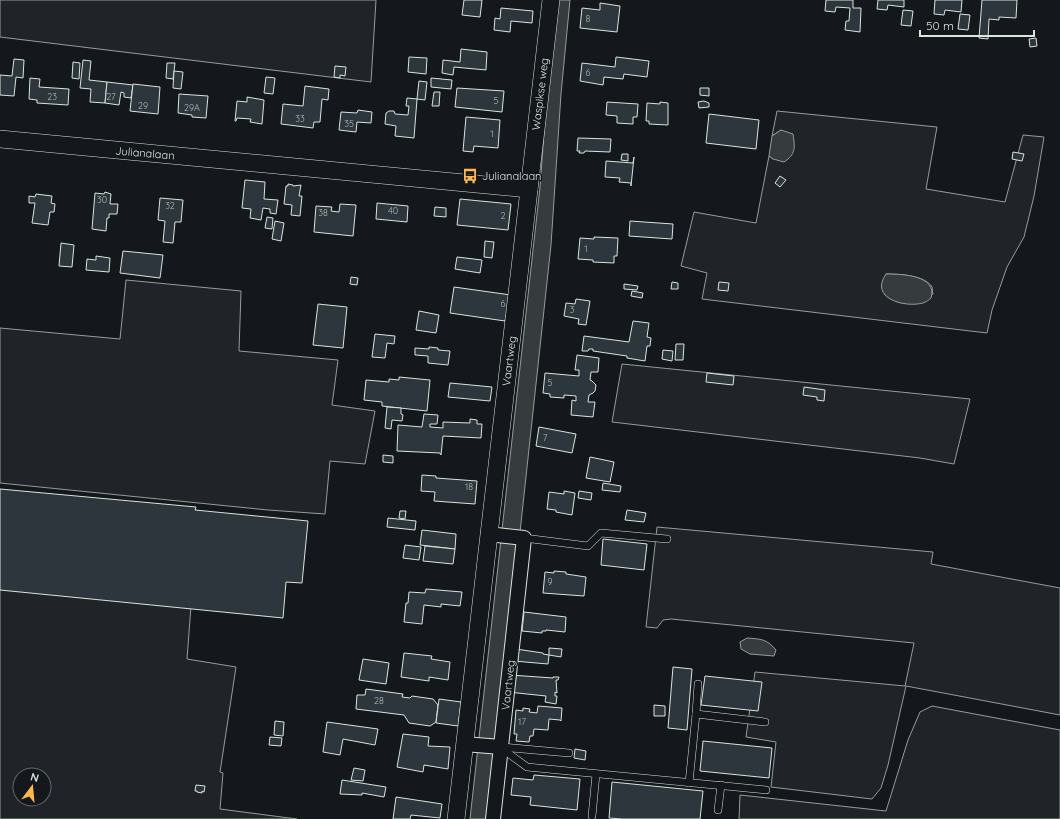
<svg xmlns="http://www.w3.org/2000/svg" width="1060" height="819" font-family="Quicksand,sans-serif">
<rect width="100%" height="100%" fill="#14181c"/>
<g fill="#202428" stroke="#939e99" fill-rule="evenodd">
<path d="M0,0H376L371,82L0,37Z"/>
<path d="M777,111L937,127L926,189L1005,202L1023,135L1044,137L1034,196L1024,237L1007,267L992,310L987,333L702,299L707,273L681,266L694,212L756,223L769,156L773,159L781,130L772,136ZM886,274C898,274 925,275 932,287C933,289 932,291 933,294C912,303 906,309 885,295Z"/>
<path d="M126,280L241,291L239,351L338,360L332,405L375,411L365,464L330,461L325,514L268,510L0,483V328L120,339Z"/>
<path d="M622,364L970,399L954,464L920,458L612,422Z"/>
<path d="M657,527L933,552L931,564L1060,588V715L906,686L888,765L881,788L872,799L771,787L776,742L746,737L755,672L905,686L914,643L671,619L663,620L657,628L646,627Z"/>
<path d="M0,588L191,606L187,659L236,667L220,772L223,773L220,809L297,819H0ZM20,775H44V799H20Z"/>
<path d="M932,706L1060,730V819H739L740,795L886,811L908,740L920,712Z"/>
</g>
<g fill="#363b3e" stroke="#939e99">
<path d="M555,0H570L561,94L551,245L514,588L486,819H470L540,187L551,38Z"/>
<path d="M781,130L793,134C795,148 796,154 784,162L773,159L769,156L772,136Z"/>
<path d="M886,274C901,274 938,275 931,298C929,300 926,302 923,303C904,308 869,298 886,274Z"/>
<path d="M747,638C761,639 767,639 776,650L774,656L750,654L741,649L740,642Z"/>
</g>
<g fill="#2c363c" stroke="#d8e6dc">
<path d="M464,0H482L480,17L462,15Z"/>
<path d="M826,0H853V8H861L860,32L845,30L846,21H849L850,8L836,7L835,12L825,11Z"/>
<path d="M878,0H904V7L888,5L887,10L877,9Z"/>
<path d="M935,0H962L961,12L945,10L944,15L934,14Z"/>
<path d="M982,0H1017L1016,18L999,17V20L989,19L988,39L979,38Z"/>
<path d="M600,3L620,6L617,32L580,28L582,8L600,10Z"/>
<path d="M501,8L533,11L532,23L511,21L510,32L494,30L495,18L500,19Z"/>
<path d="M903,10L913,11L911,26L901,25Z"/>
<path d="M960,14L970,15L968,30L958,29Z"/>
<path d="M1036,38L1037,46L1030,47L1029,39Z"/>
<path d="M461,49L487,52L486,70L454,67L453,75L442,73L443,60L460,62Z"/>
<path d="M409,57L427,58L426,74L408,72Z"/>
<path d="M616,57L649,61L647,77L624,74L623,79L604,77L603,85L580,81L582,63L615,67Z"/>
<path d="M14,59L24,60L23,78L16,77L14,96L0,95V75L12,76Z"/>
<path d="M83,60L91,61L89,80L107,82L105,103L90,102L91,89L80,88Z"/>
<path d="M73,62L80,63L79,79L72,78Z"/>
<path d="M167,63H175L173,79L166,78Z"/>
<path d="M335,66L346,67L345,76L340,75V78L334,77Z"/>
<path d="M174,71L183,72L181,89L173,88Z"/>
<path d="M266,77L275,78L273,94L264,93Z"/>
<path d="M30,78L40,79L39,87L69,89L68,105L37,103V100L29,99Z"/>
<path d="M431,78L452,80L451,89L431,87Z"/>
<path d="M419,81L427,82L425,100L417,99L414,138L395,136L396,126L385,124L386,113L389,111H394L395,114L408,115L409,106H406L407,98L417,99Z"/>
<path d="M107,82L133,85L131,98L124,97V93L121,92L119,105L105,103Z"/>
<path d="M133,84L160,87L158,114L130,111Z"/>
<path d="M305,86L329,89L328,100L322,99L320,122H314L313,128L281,124L283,104L303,106Z"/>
<path d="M457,88L504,91L502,112L455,107Z"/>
<path d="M700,88H709V96L700,95Z"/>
<path d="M434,92H440L439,106H432Z"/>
<path d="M179,94L208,96L206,118L192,117V115L178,113Z"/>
<path d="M247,97L264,100L262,124L250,122L251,119L237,118L236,121H235L237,101L247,102Z"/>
<path d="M704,101L709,103V107L699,108L698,102Z"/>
<path d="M607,102L638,104L637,117H633V124L617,123V116L606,115Z"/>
<path d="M660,102L668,103V125L649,124V121H646L647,103L660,104Z"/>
<path d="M358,110L372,112L371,123L357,122L356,132L339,130L341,112L357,113Z"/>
<path d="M709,114L759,120L756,149L706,143Z"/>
<path d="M466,117L500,120L498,148L474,146L473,152L463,151Z"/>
<path d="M578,138L611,139L610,152L585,151L584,153H579L580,151H577Z"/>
<path d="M1013,152L1024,154L1022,161L1012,159Z"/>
<path d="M622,154H628V161L621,160Z"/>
<path d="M634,157L631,186V183L619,182L620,178L605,177L606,161L633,163Z"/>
<path d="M780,176L786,180L780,187L775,183Z"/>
<path d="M245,180L265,182L264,199L278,200L276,214L270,213V209L263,208L261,220L250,218L251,209L242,208Z"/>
<path d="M288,184L293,185V186L301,185L299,196H302L300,216L291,215L292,205L284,204L286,186H288Z"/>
<path d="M105,192L111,194L110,204H118L117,214H109V218H107L106,231L92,229L95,193L104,194Z"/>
<path d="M36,194L52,196L51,203L55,204L54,212H50L48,225L32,223L35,203H29V196L35,197Z"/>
<path d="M160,198L183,200L181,222H175L173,243L163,242L165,221L158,220Z"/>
<path d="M460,199L511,204L508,230L457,225Z"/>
<path d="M377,203L408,206L407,222L376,219Z"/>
<path d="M340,204L356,205L353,236L314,232L316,206L332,207L331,211L339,212Z"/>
<path d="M435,207L446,208V217L434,216Z"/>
<path d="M267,217L273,218L272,229L265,228Z"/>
<path d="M275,221L284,223L281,241L272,239Z"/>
<path d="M630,221L673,224L672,239L629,236Z"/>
<path d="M594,237L618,238L617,256H614V263L593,262V260L578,259L580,238L594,239Z"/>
<path d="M485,241L494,242L492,258L484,257Z"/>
<path d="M61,243L74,245L72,267L59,266Z"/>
<path d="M123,251L163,255L160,278L120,273Z"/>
<path d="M96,256L110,258L109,272L86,270L87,259L96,260Z"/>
<path d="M457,257L482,260L480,273L455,269Z"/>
<path d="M351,277L358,278L357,285L350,284Z"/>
<path d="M672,282L678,283V289H671Z"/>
<path d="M719,282L729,283L728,291L718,290Z"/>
<path d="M624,284L638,286L637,290L624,289Z"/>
<path d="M454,287L511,295L505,321L450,313Z"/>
<path d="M632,291L643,293L642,298L631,296Z"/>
<path d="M576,299L590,301L586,325L578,324L579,319L564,316L566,303L575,304Z"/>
<path d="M318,304L347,307L343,348L313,345Z"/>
<path d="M419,311L439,315L436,333L416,330Z"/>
<path d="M633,321L649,323L647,337L651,338L650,346H647L645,361L627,358V356L593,351V349H589L588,351H582L584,336L629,342Z"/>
<path d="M375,334L395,336L394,344L387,343L385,358L372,357Z"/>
<path d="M676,344H684L683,360H675Z"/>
<path d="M429,347L438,348V350L450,351L448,365L428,363V356L415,355V348L429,349Z"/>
<path d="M663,350L673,351L672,361L662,359Z"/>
<path d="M577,355L599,358L598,372H591L590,380L592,381L596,385L595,391L593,393L589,395L588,402H595L593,417L571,415L572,400L576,401V396L564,395V398L550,397V394L543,393L545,373L579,376V370H575Z"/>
<path d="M707,373L734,376L733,385L706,382Z"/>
<path d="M399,377L430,380L427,411L382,406V402L364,400L366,380L389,382V379L399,380Z"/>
<path d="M450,383L492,387L490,401L448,397Z"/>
<path d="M804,387L825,390L824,401L817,400V397L803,395Z"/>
<path d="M387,407L401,408V414L403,415L402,421L392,420L391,429L385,428Z"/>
<path d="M424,414L438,415L437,424H430V427L443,428V422L470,423V419L477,420V424H482L481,438L443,436L441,455L440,453L397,451L398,425L422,427Z"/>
<path d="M539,427L576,434L572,453L536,446Z"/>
<path d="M383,455L393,456V463L383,462Z"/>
<path d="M590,457L614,462L610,482L586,478Z"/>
<path d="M422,475L436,476V478L477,481L475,504L434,501L435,492L421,491Z"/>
<path d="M603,483L621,486L620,492L602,490Z"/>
<path d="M0,489L196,507L195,510L308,521L302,583L286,582L283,618L0,590Z"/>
<path d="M564,491L575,493L572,515L556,512V510L547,509L549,492L564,494Z"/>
<path d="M579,491L592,493L591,500L578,498Z"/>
<path d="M627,510L646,513L644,522L625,520Z"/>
<path d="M400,511H406L405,519L399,518Z"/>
<path d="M388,518L416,521L415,530L387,527Z"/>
<path d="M422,530L456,534L455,549L420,545Z"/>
<path d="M603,539L647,544L644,570L601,565Z"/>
<path d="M405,545L421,547L419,560L403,558Z"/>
<path d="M425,546L455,549L453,564L423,561Z"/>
<path d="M554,571L566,572V574L586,577L584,596L543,593L545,572L554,573Z"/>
<path d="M426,589L462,592L460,606L441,604V607L424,605L422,624L404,622L406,603H408L409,592L425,593Z"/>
<path d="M524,612L566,617L565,632L546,630V631H542V633L522,631Z"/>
<path d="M549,648L562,649L561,657L549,655Z"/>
<path d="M516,649L543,653V654L549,655L548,664L514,661Z"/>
<path d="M404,653L432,656L431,659L450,662L448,680L429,677V681L401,677Z"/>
<path d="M363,659L389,663L386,684L359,680Z"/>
<path d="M673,667L692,669L687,730L668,728Z"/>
<path d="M510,675L553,678V677H559L558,680H556L557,693L555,692V696H557L556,704L545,702L546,696L508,692Z"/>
<path d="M705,676L762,682L758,711L701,705Z"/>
<path d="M366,689L403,694L402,697L410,698L412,696L433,699L438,705L436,722L430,726L409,723L404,715L356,709L357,695H365Z"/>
<path d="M439,699L461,702L458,726L436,723Z"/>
<path d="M654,705L665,706V716H654Z"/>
<path d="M538,706L562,708L561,721L560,720L549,719L548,730L534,729L533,736H530L529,742L516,741L517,734H514L516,710L523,711V708L530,709L529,712L537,713Z"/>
<path d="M275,721L284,722L283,736L274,735Z"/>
<path d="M327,722L378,729L375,745L343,739L340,755L323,752Z"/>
<path d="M403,734L429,737L428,746L450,747L448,769L424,765L423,772L397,767Z"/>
<path d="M270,737L282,738L281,746L269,745Z"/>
<path d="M703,741L772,748L769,778L700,771Z"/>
<path d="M575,749L586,751L585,760L574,758Z"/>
<path d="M354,768L365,770L363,781L351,780Z"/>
<path d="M534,775L580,779L577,810L530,805L531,797L511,795L513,778L533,780Z"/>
<path d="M342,780L386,787L384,797L362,793V795L340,794Z"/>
<path d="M612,782L703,791L700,819H622L609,818Z"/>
<path d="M196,785L205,786L204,792L202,791V793L197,792V791H195Z"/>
<path d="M396,797L442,804L440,818L411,815L410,819H393Z"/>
</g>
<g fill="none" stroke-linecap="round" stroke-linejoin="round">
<g stroke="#d8e6dc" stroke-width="8">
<g id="service">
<path d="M524,538L588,546L601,533L667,539"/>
<path d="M696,714L698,684"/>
<path d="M501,747L569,753"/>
<path d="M501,748L527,767L766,790"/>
<path d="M689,783L696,714L765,722"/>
<path d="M718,810L721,785"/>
<path d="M592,816L596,774"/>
</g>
</g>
<g stroke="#d8e6dc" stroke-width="16">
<g id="minor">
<path d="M488,534L524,538L493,819"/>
<path d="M464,744L501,747"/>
</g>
</g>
<g stroke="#d8e6dc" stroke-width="18">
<g id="tertiary">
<path d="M0,139L529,189"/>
<path d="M456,819L551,0"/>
</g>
</g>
<use href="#service" stroke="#14181c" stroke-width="7"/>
<use href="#minor" stroke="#14181c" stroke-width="14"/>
<use href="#tertiary" stroke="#14181c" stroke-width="17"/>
</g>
<defs>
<g id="bus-bare" transform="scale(1.2)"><path d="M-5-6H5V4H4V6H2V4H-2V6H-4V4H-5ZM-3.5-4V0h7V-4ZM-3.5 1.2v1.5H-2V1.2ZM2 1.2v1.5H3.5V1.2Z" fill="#ffb74d" stroke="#14181c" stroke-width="2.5" paint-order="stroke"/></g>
</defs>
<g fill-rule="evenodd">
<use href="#bus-bare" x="470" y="176"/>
</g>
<g text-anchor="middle" stroke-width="3" stroke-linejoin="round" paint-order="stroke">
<g font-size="9" fill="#adbab4">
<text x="588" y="22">8</text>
<text x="588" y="76">6</text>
<text x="52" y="100">23</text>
<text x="111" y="100">27</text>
<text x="496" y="104">5</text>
<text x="143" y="109">29</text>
<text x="192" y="111">29A</text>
<text x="300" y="122">33</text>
<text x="349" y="127">35</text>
<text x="492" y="137">1</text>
<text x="102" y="203">30</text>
<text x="170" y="209">32</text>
<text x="393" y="214">40</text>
<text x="323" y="216">38</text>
<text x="503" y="219">2</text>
<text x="586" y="252">1</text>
<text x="503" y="307">6</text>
<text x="572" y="313">3</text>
<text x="550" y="386">5</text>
<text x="545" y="441">7</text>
<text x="469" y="490">18</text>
<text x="550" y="585">9</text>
<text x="379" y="704">28</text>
<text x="522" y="725">17</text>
</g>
<g font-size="11" fill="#d8e6dc" stroke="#14181c">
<text transform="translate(540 94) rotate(-83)" y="4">Waspikse weg</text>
<text transform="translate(145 153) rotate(5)" y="4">Julianalaan</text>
<text transform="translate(509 361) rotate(-83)" y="4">Vaartweg</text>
<text transform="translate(508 685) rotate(-84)" y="4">Vaartweg</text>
</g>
<g font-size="11" fill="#d8e6dc" stroke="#14181c" text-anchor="start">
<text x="482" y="180">Julianalaan</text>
</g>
</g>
<g transform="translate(32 787) rotate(16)"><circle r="19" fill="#14181c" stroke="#626a69"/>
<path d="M0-3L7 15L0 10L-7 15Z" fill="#ffb74d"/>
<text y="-6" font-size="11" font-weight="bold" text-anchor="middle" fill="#d8e6dc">N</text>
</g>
<path d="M920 30v6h114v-6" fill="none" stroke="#d8e6dc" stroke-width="2"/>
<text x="926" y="30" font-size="12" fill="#d8e6dc" stroke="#14181c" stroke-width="3" paint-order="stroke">50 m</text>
</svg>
